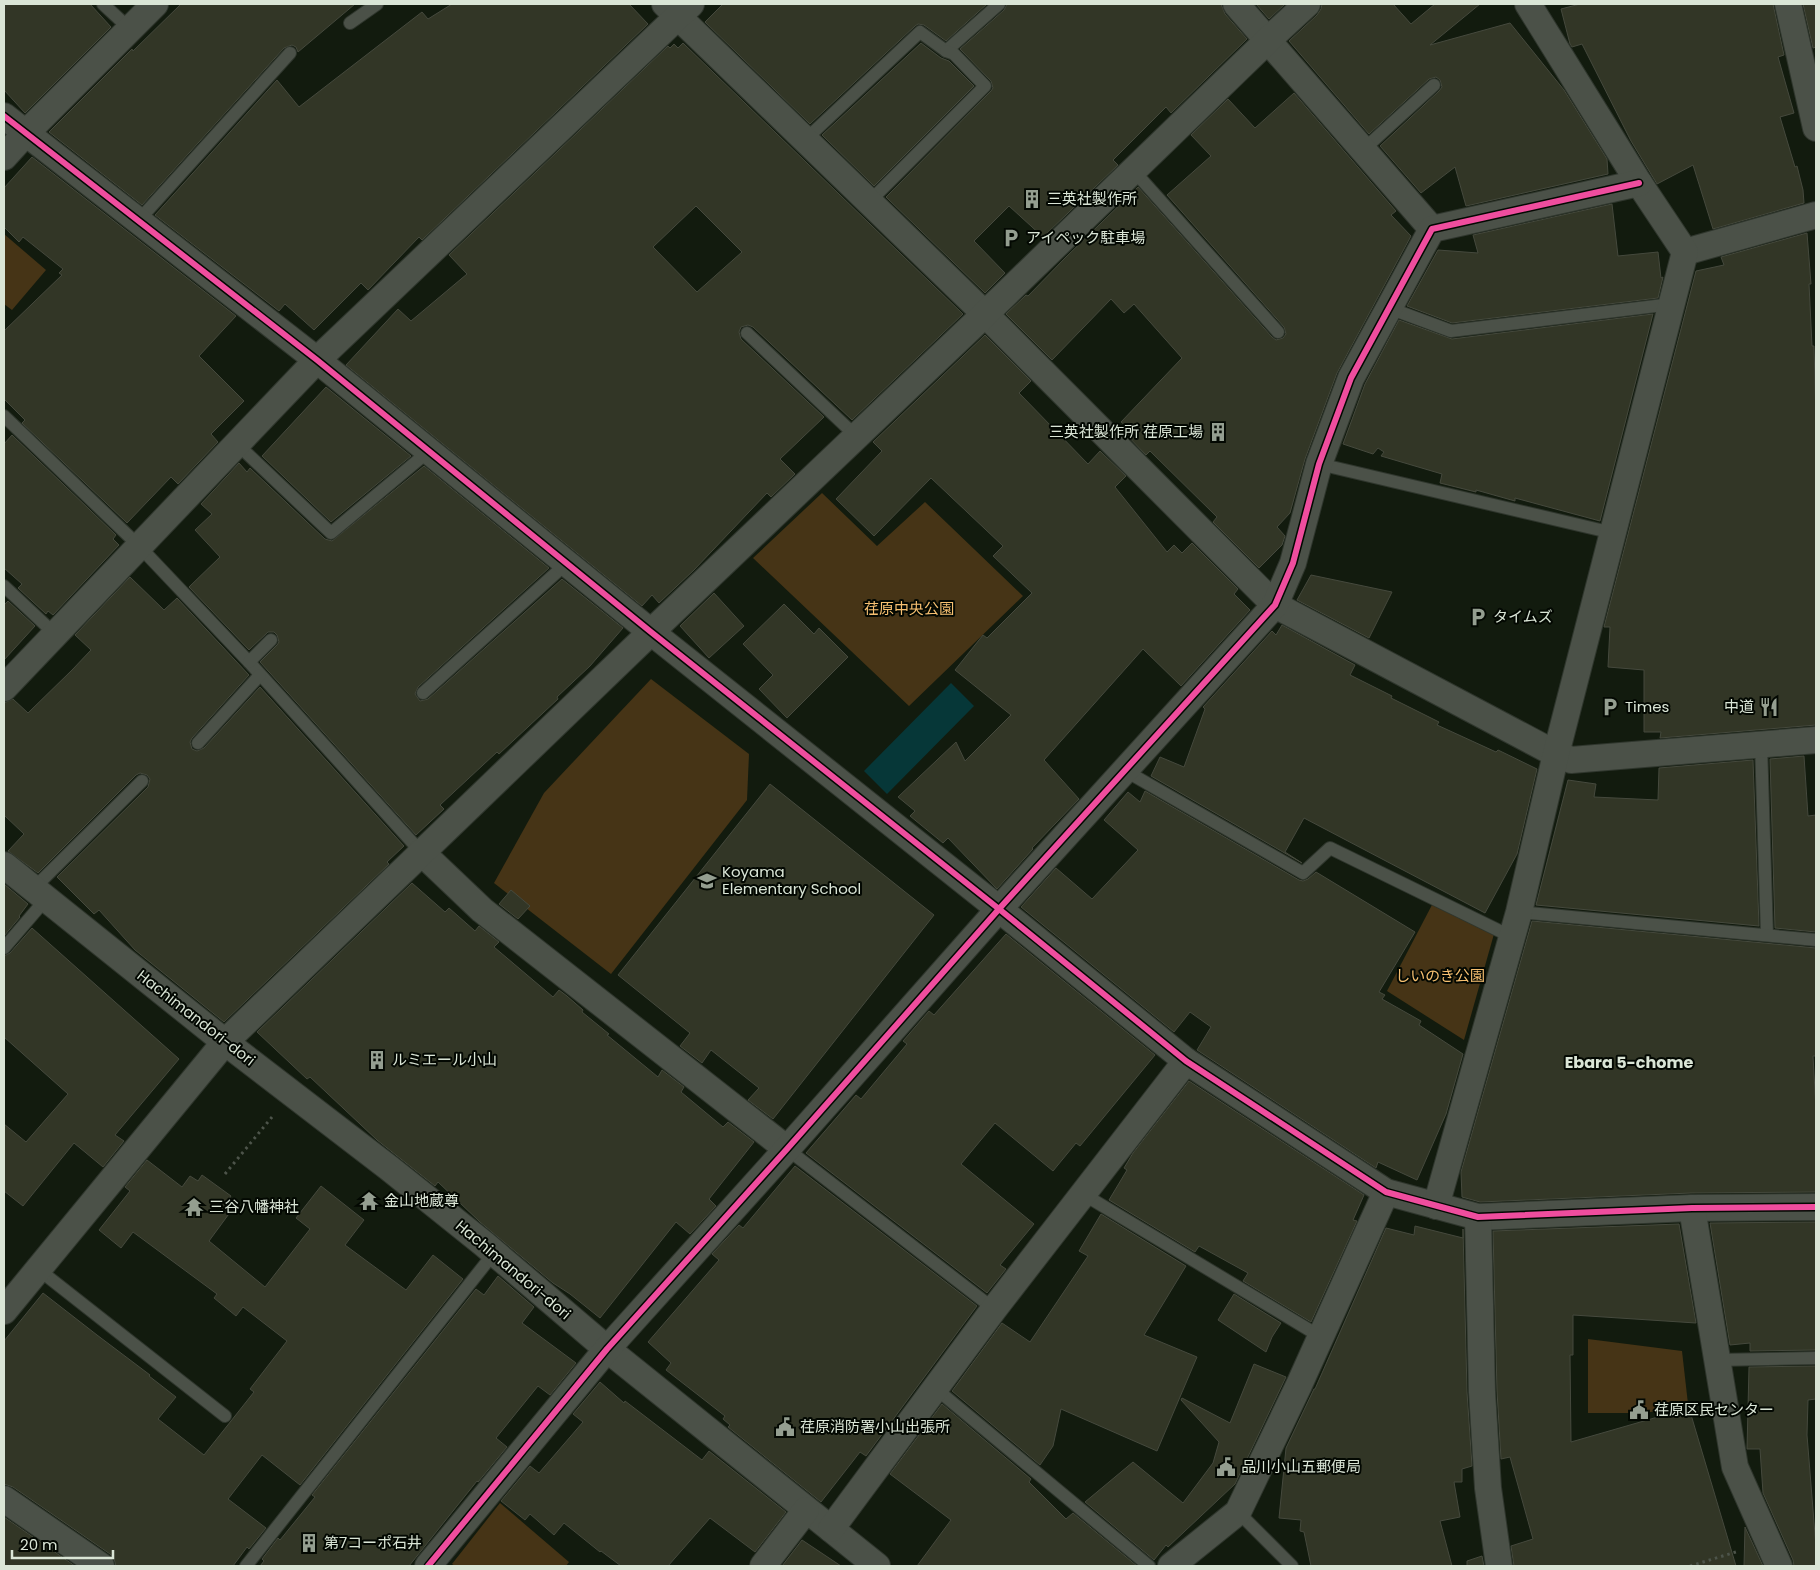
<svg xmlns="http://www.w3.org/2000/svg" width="1820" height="1570" font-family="Poppins,'Noto Sans JP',sans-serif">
<rect width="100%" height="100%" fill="#121b0e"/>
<g fill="#463416">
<path d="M4,234L46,270L12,310L4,304Z"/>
<path d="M822,493L877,546L925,502L1023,596L909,706L753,558Z"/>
<path d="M651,679L749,754L747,800L611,974L494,883L544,793Z"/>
<path d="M1433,903L1494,934L1464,1040L1387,991Z"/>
<path d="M1588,1339L1682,1351L1688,1404L1646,1413H1588Z"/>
<path d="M500,1503L569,1562L566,1566H455L452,1564Z"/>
</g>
<path fill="#063738" d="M951,683L974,706L887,794L864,771Z"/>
<g fill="#323626" stroke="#45493d" fill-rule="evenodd">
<path d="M4,4H90L111,27L25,113L4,90Z"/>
<path d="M181,4H355L298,52L296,47L292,45L284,48L142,205L49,132L132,49L133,51Z"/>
<path d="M452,4H629L648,24L422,240L419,237L368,290L361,283L314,330L285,304L279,311L155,215L277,80L299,107L422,12L428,19Z"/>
<path d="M723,4H987L946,41L924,25L918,24L915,26L810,124L705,22Z"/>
<path d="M1007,4H1221L1225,14L1247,39L1171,113L1166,107L1113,160L1118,165L1043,237L1009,206L974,241L1005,273L985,293L886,197L991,91L993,88L991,81L960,49L1004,10Z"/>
<path d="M1256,4H1285L1269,19Z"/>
<path d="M1322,4H1393L1411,24L1435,4H1480L1430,45L1510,23L1564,90L1607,159L1608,174L1466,206L1455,167L1421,193L1380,146L1439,91L1442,87L1440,80L1436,77L1429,79L1369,134L1289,41L1317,15L1321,9Z"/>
<path d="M1580,4H1773L1784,55L1778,57L1794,113L1780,117L1795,167L1797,166L1803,190L1804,203L1713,229L1693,165L1657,184L1631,141L1582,44L1572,47L1570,44L1561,9Z"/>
<path d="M1803,4H1816V47L1813,48Z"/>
<path d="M683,43L963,314L852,420L753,327L748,325L741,327L739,332L741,339L824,417L780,459L795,474L771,497L767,493L694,570L659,603L652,595L642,606L346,365L398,309L411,321L467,274L449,255L668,46L670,48L674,44L678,48ZM696,206L742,252L697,292L653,247Z"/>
<path d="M921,43L941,58L949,61L974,86L874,186L822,135Z"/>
<path d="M1294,93L1396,211L1391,215L1411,236L1337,373L1305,459L1290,513L1277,527L1285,536L1282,545L1259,568L1213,522L1217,517L1150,451L1146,455L1121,429L1125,425L1121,422L1182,358L1134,304L1124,313L1111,299L1052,360L1006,314L1026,295L1028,296L1065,258L1138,187L1272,337L1276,340L1283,338L1286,334L1284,327L1167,195L1211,156L1191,135L1228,99L1255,128Z"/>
<path d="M32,157L236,316L199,356L244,401L211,434L218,442L178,484L171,477L127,523L22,423L25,420L4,399V331L62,275L59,273L63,269L23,237L19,242L4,227V188Z"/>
<path d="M1612,204L1618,256L1658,252L1661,278L1663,277L1658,298L1452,323L1407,306L1438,250L1478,253L1473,235Z"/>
<path d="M1807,233L1811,284H1809L1812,346H1814L1816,419V725L1660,738L1661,732H1644V670L1608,667L1610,627H1604L1696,271L1724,265L1721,257Z"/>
<path d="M1653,314L1600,521L1515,498V501L1476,490V492L1440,483L1442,474L1381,456L1384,452L1378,448L1373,454L1343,444L1365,384L1399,320L1452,339Z"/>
<path d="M985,335L1031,381L1019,393L1088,464L1100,451L1126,476L1115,487L1167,552L1174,545L1182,553L1192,543L1238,589L1234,594L1250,610L1181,686L1143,649L1044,760L1079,799L1032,848L1033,849L997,889L948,838L943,843L910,816L915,811L898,797L956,742L965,761L1011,715L955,670L983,635L987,638L1032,593L993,556L1003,546L931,478L874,536L836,499L882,451L873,442Z"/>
<path d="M326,387L411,456L331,522L262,456Z"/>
<path d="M12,435L116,535L113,539L119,545L53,615L48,611L46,614L18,588L22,584L4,568V444Z"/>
<path d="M239,463L247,472L250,468L325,539L332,541L424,466L549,568L418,687L415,694L420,701L428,699L562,579L623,628L590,666L557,697L558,699L499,754L497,752L440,805L444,809L416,835L260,662L277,645L279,642L277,635L274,632H268L249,650L189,587L220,557L195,530L212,514L201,504Z"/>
<path d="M1311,575L1392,592L1369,638L1297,600Z"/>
<path d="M130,577L164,610L177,598L249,675L192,738L190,742L192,749L197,751L204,748L260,687L404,846L387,862L389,864L224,1022L135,950L99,910L94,914L57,877L148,787L150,779L147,775L140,773L136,775L38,873L8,851L24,834L4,815V703L13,699L28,713L72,670L91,650L75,635Z"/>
<path d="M714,593L744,626L709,658L680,626Z"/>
<path d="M8,601L35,626L4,660V605Z"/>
<path d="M784,604L814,634L819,628L848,657L787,718L759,689L773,675L743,644Z"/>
<path d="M1282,625L1355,665L1350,675L1392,696L1391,698L1439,722L1437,725L1496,752L1498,750L1537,769L1517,854L1485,913L1304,818L1285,852L1302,863L1151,776L1160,757L1184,767L1205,709L1203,707L1272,631L1276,635Z"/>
<path d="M1804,756L1808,816L1816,815V932L1775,928L1770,759Z"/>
<path d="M1753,760L1759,926L1536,905L1568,780L1596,784L1594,797L1658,800L1659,768Z"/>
<path d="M770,784L934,915L773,1119L748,1100L759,1088L711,1050L702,1063L680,1046L690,1033L618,975Z"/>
<path d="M1145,791L1299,880L1303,881L1308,879L1316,872L1415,932L1379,992L1385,995L1382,999L1421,1021L1419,1025L1463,1054L1446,1114L1417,1180L1378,1162L1376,1168L1197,1050L1211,1027L1190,1012L1174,1032L1021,907L1056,868L1092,899L1138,850L1104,820L1128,792L1140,802Z"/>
<path d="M412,883L445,912L449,908L475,931L479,926L499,942L494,947L553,997L559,990L567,996L583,1010L582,1012L609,1034L607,1035L658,1077L662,1070L684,1087L681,1092L723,1127L728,1122L754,1142L709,1199L716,1206L690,1234L676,1222L600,1318L570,1294L553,1283L480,1222L438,1182L435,1186L377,1140L310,1077L307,1079L257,1032Z"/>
<path d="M4,884L28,904L19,916L20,917L4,936Z"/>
<path d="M511,890L530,906L518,919L499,904Z"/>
<path d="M1532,921L1816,948V1056H1813L1816,1109V1192L1691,1193L1480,1202L1462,1197L1461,1172Z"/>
<path d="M32,928L179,1059L115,1135L124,1141L103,1167L74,1143L23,1206L4,1191V1124L26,1142L68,1094L4,1037V956L10,953Z"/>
<path d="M1006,934L1155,1055L1080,1146L1076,1143L1053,1171L995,1123L961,1164L1034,1224L1000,1265L1006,1269L987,1293L806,1153L856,1095L861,1099L907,1044L903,1041L929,1011L934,1015Z"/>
<path d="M1189,1081L1364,1195L1353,1220L1357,1221L1311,1322L1243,1281L1248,1273L1199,1246L1195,1252L1109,1200L1127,1170L1124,1168L1133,1153Z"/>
<path d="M147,1160L182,1187L190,1176L198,1181L202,1175L231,1196L227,1202L234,1207L209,1241L265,1287L310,1229L296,1218L321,1186L364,1220L345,1245L406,1290L433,1255L463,1279L300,1485L262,1455L228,1499L266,1528L249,1549L247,1547L233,1566H116L114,1559L110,1554L13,1487L4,1484V1341L43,1293L97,1335L150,1375L149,1376L176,1397L158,1419L204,1455L254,1392L250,1389L287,1341L243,1307L236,1316L214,1298L217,1294L133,1232L121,1248L99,1230L130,1191L125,1187Z"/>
<path d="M795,1166L977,1306L866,1456L860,1452L821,1502L728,1427L730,1425L723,1419L725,1416L666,1370L671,1363L648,1342L719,1260L712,1254L739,1225L743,1228Z"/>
<path d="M1101,1214L1186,1266L1144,1335L1197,1357L1157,1451L1061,1409L1053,1446L1040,1465L952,1391L1002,1323L1030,1342L1088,1256L1079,1251Z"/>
<path d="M1816,1222V1350L1750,1351V1343L1730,1345L1710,1223Z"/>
<path d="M1679,1224L1696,1323L1573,1315V1355H1570L1571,1442L1689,1408L1736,1566H1514L1511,1546L1533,1539L1510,1457L1501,1459L1497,1391L1493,1231Z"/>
<path d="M1415,1226L1463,1238V1229L1467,1392L1472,1466L1462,1469V1482H1454L1460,1517L1440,1521L1452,1566H1311L1304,1532L1300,1531L1301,1520L1279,1518L1286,1448L1314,1389H1315L1386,1228L1414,1235Z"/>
<path d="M498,1276L534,1307L522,1323L576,1363L550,1395L538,1386L496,1438L507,1447L478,1482L477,1481L409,1566H260L264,1561L262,1559L278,1538L280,1540L315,1497L312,1495L476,1289L484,1295Z"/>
<path d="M1234,1294L1281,1323L1272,1337L1266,1352L1218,1320Z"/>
<path d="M1254,1364L1286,1377L1235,1484L1168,1547L1166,1545L1154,1560L1085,1502L1133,1462L1183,1503L1213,1463L1219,1442L1181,1400L1182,1398L1230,1423Z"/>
<path d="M1816,1366V1399L1808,1400L1807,1435L1816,1547V1566H1794L1793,1560L1763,1493L1760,1449H1747L1749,1367Z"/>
<path d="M600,1382L624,1403L625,1401L702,1460L709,1451L786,1512L755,1552L710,1518L668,1566H621L601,1551L600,1552L564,1523L554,1535L530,1514L525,1520L501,1501L530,1466L539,1473L583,1422L573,1414Z"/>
<path d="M942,1404L1031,1479L1029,1482L1066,1519L1073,1513L1137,1566H917L951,1520L890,1474Z"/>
<path d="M4,1517L75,1566H4Z"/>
<path d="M1745,1527L1763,1566H1744Z"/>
<path d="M802,1540L841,1566H782Z"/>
<path d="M1482,1556L1484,1566H1467V1561Z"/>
</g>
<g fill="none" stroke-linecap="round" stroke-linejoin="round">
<g stroke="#2f362d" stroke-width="14">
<g id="lane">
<path d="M103,4L130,29"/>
<path d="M350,23L377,4"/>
<path d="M805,140L920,32L946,51L999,4"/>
<path d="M1363,150L1434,85"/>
<path d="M1133,170L1278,332"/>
<path d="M869,202L985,86L954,54L946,51"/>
<path d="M138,221L290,53"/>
<path d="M1389,308L1451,331L1672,304"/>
<path d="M747,333L856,436"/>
<path d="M4,416L139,546L249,662L421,852"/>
<path d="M237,444L331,533L429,451"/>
<path d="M1319,464L1613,533"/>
<path d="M4,586L55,634"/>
<path d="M249,662L271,640"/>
<path d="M423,693L567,563"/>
<path d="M198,743L260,675"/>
<path d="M1761,744L1767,935"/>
<path d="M1124,770L1303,873L1330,848L1512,937"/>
<path d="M33,889L142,781"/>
<path d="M1519,912L1816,940"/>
<path d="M4,948L46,899"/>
<path d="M787,1149L994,1309"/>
<path d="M1083,1194L1321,1337"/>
<path d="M38,1269L225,1416"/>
<path d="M1718,1360L1816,1358"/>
<path d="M935,1388L1149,1566"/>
<path d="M1238,1512L1292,1566"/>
<path d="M246,1566L494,1253"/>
</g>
</g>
<g stroke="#2f362d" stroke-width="28">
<g id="street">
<path d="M665,4L985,314L1275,605L1556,754L1571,760L1816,740"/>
<path d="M1236,4L1432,229"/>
<path d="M1788,4L1816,128"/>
<path d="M4,116L317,360L651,632L999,909L1186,1061L1386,1192L1478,1217L1692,1208L1816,1207"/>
<path d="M4,157L25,134L155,4"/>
<path d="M1685,252L1816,215"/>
<path d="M4,688L317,360L691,4"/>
<path d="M421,852L482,910L787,1149"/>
<path d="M4,865L225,1042L389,1168L484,1244L607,1349L877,1566"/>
<path d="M1436,1206L1519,912L1556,754L1685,252L1639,183L1528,4"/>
<path d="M1692,1208L1735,1467L1779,1566"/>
<path d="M1478,1217L1482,1392L1488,1488L1499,1566"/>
<path d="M4,1311L225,1042L651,632L985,314L1268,40L1307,4"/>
<path d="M4,1499L101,1566"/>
<path d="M831,1529L994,1309L1186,1061"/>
<path d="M428,1566L607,1349L787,1149L999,909L1275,605L1293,563L1319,464L1351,378L1432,229L1639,183"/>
<path d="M763,1566L806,1510"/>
<path d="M1171,1566L1238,1512L1299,1385L1386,1192"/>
</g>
</g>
<g stroke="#4d544a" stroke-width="3" stroke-dasharray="2.5 4" stroke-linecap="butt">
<path d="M225,1174L272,1117"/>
<path d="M1690,1566L1739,1551"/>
</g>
<use href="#lane" stroke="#4b5148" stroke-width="12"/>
<use href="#street" stroke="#4b5148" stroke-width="26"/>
<g stroke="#030802" stroke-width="9">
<g id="cycleway">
<path d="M4,116L317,360L651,632L999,909L1186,1061L1386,1192L1478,1217L1692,1208L1816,1207"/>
<path d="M428,1566L607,1349L787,1149L999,909L1275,605L1293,563L1319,464L1351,378L1432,229L1639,183"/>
</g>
</g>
<use href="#cycleway" stroke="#ef4d9e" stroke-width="6"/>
</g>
<defs>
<g id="building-bare" transform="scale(1.5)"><path d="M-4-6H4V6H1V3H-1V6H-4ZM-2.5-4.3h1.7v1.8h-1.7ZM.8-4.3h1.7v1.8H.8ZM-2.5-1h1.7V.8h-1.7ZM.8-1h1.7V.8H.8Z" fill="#949e90" stroke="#030802" stroke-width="2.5" paint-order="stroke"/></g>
<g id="parking-bare" transform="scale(1.5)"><path d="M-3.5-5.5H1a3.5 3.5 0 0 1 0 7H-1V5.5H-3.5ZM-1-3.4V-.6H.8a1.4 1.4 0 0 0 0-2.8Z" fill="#949e90" stroke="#030802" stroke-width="2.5" paint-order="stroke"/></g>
<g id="restaurant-bare" transform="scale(1.5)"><path d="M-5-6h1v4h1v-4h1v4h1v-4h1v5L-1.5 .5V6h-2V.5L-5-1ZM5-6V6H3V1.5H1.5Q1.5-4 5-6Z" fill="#949e90" stroke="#030802" stroke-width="2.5" paint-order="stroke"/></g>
<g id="school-bare" transform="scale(1.5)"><path d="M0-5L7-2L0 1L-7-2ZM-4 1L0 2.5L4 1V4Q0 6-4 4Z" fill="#949e90" stroke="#030802" stroke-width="2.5" paint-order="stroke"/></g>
<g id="temple-bare" transform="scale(1.5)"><path d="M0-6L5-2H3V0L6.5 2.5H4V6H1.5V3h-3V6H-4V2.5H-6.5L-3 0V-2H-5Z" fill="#949e90" stroke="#030802" stroke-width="2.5" paint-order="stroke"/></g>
<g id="civic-bare" transform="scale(1.5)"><path d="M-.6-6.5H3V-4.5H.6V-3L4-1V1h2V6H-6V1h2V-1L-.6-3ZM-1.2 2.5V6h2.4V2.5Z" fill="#949e90" stroke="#030802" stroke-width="2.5" paint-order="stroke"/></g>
</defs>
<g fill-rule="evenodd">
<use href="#building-bare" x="1032" y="199"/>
<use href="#parking-bare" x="1011" y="238"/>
<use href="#building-bare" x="1218" y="432"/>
<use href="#parking-bare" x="1478" y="617"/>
<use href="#parking-bare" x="1610" y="707"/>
<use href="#restaurant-bare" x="1769" y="707"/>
<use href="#school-bare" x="707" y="881"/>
<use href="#building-bare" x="377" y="1060"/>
<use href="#temple-bare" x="369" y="1201"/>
<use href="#temple-bare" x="194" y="1207"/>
<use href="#civic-bare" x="1639" y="1410"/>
<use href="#civic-bare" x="785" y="1427"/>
<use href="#civic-bare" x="1226" y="1467"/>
<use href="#building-bare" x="309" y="1543"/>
</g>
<g text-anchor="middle" stroke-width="4" stroke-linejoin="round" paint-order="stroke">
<g font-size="15" fill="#dae5d6" stroke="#030802" text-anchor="start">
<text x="1047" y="204">三英社製作所</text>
<text x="1026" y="243">アイペック駐車場</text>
<text x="1203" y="437" text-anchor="end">三英社製作所 荏原工場</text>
<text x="1493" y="622">タイムズ</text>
<text x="1625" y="712">Times</text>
<text x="1754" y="712" text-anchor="end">中道</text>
<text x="722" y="877">Koyama<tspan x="722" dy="17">Elementary School</tspan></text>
<text x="392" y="1065">ルミエール小山</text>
<text x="384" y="1206">金山地蔵尊</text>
<text x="209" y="1212">三谷八幡神社</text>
<text x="1654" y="1415">荏原区民センター</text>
<text x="800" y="1432">荏原消防署小山出張所</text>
<text x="1241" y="1472">品川小山五郵便局</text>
<text x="324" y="1548">第7コーポ石井</text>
</g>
<g font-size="15" fill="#f7c071" stroke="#030802">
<text x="909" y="614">荏原中央公園</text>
<text x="1440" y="981">しいのき公園</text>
</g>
<g font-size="15" fill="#dae5d6" stroke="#030802">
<text transform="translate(196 1018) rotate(38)" y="5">Hachimandori-dori</text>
<text transform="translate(513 1270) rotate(40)" y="5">Hachimandori-dori</text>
</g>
<g font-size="16" font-weight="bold" fill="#dae5d6" stroke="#030802">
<text x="1629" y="1068">Ebara 5-chome</text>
</g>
</g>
<rect width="1820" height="1570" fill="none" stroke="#dae5d6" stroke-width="10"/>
<path d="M12 1550v8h101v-8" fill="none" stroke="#dae5d6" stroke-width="2.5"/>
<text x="20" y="1550" font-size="15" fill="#dae5d6" stroke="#030802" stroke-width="4" paint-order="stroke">20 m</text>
</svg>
